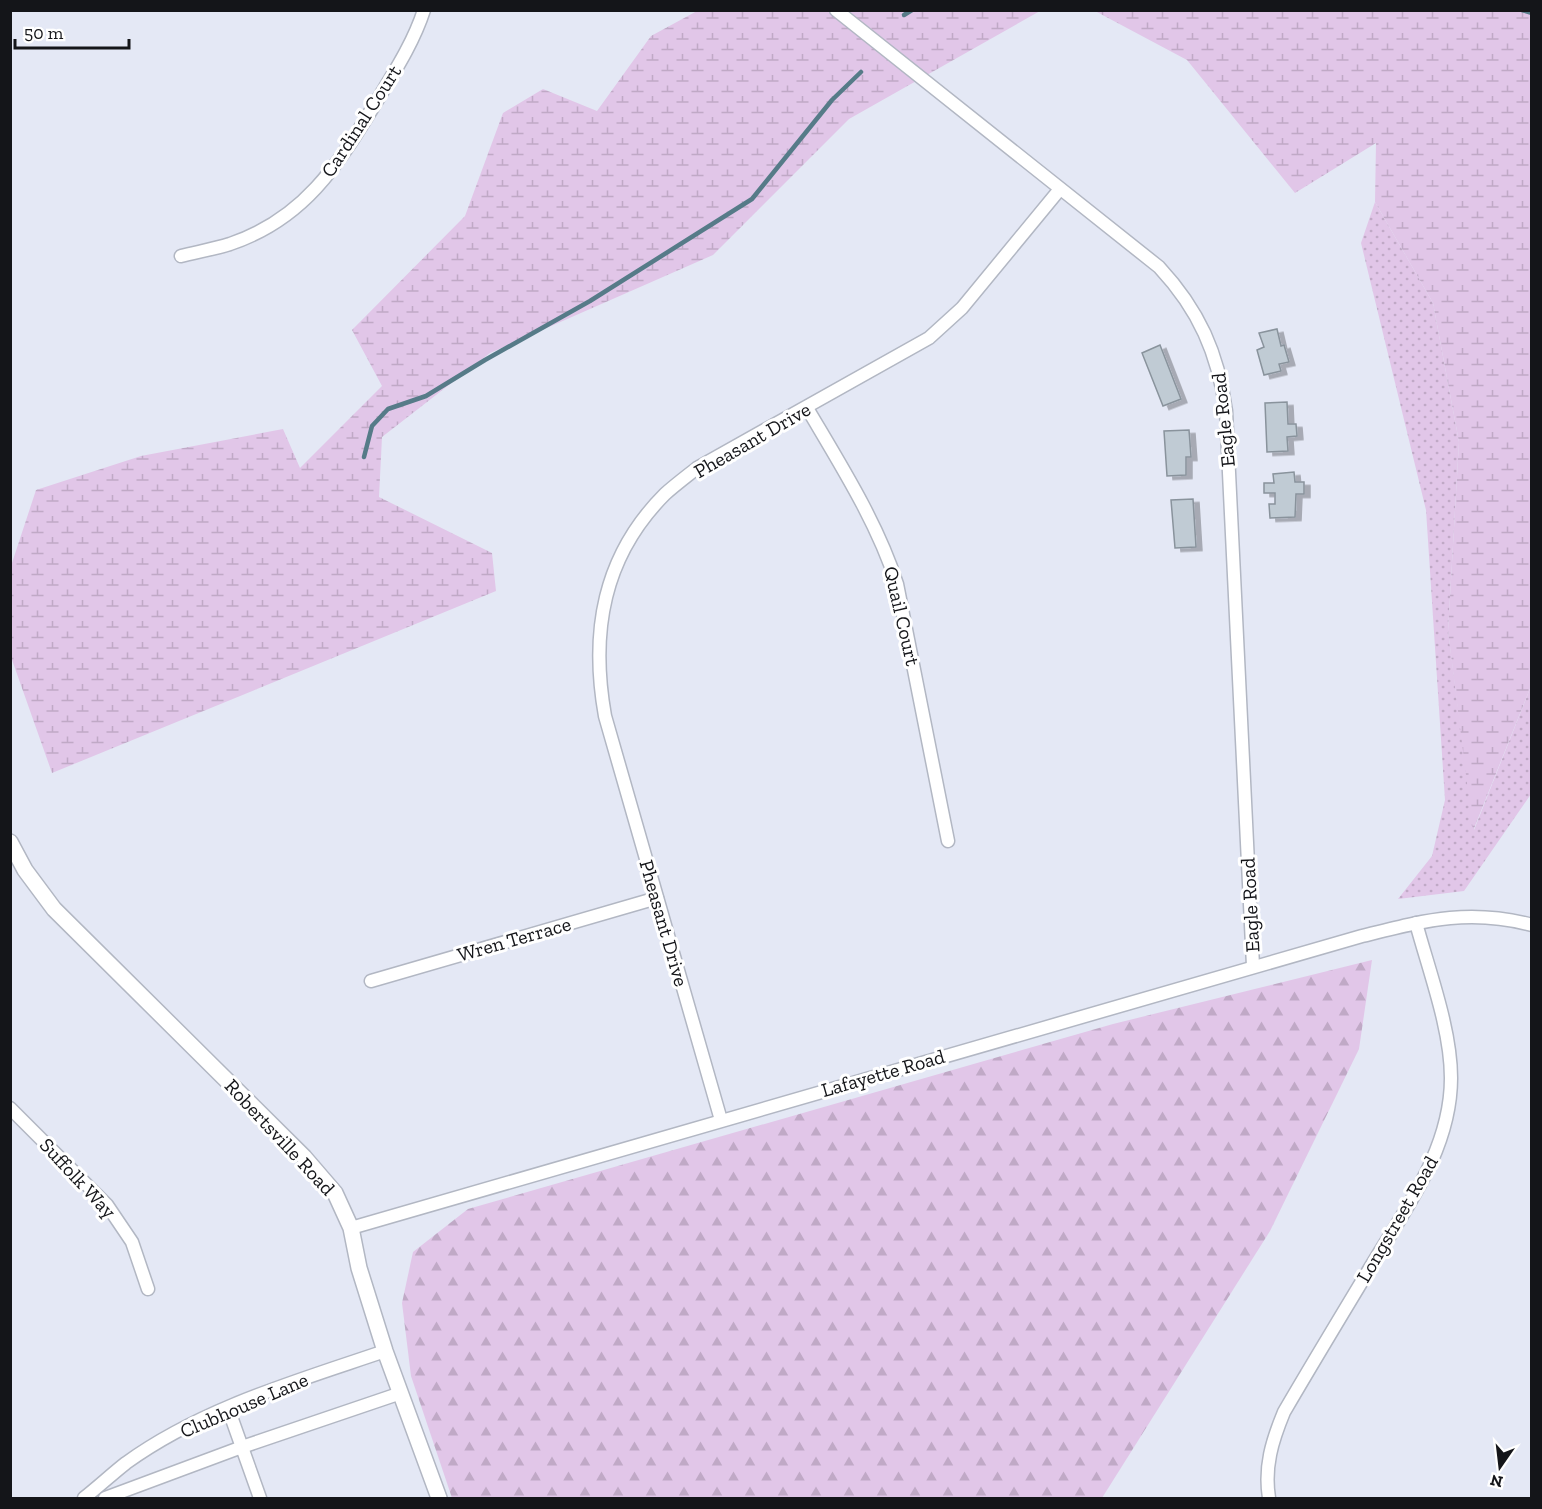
<svg xmlns="http://www.w3.org/2000/svg" width="1542" height="1509" font-family="'Zilla Slab',serif">
<defs>
<pattern id="grass-dots" width="8" height="8" patternUnits="userSpaceOnUse" patternTransform="scale(1.5)"><rect width="8" height="8" fill="#e1c6e8"/><path d="M2 2h.1M6 6h.1" fill="none" stroke="#c0a9c6" stroke-width="1.8" stroke-linecap="round"/></pattern>
<pattern id="forest-firs" width="22" height="20" patternUnits="userSpaceOnUse" patternTransform="scale(1.5)"><rect width="22" height="20" fill="#e1c6e8"/><path d="M5 1l3.5 6h-7zM16 11l3.5 6h-7z" fill="#c0a9c6"/></pattern>
<pattern id="wetland-marsh" width="20" height="14" patternUnits="userSpaceOnUse" patternTransform="scale(1.5)"><rect width="20" height="14" fill="#e1c6e8"/><path d="M1 5h8M5 5V1M11 12h8M15 12V8" fill="none" stroke="#c0a9c6"/></pattern>
<filter id="shadow"><feDropShadow dx="6" dy="3.5" stdDeviation="0" flood-color="#0004"/></filter>
</defs>
<rect width="100%" height="100%" fill="#e4e8f5"/>
<path fill="url(#grass-dots)" d="M1375,202L1433,303L1459,442L1448,631L1474,830L1531,686V794L1464,891L1398,899L1432,856L1445,800L1426,510L1361,243Z"/>
<path fill="url(#forest-firs)" d="M1372,960L1359,1049L1270,1231L1102,1498H452L411,1376L402,1303L413,1252L468,1209L1113,1024Z"/>
<g fill="url(#wetland-marsh)">
<path d="M697,11H1040L849,119L713,255L490,353L382,437L379,497L492,553L496,591L52,773L11,657L10,569L36,490L141,456L283,429L300,468L382,386L352,330L465,216L503,113L543,89L597,111L651,36Z"/>
<path d="M1095,11H1531V686L1473,831L1448,631L1459,442L1433,303L1375,202L1376,143L1295,193L1187,60Z"/>
</g>
<g fill="none" stroke-linecap="round" stroke-linejoin="round">
<g stroke="#567b88" stroke-width="4.5">
<path d="M1522,10L1532,13"/>
<path d="M904,15L912,10"/>
<path d="M364,457L372,426L388,409L426,396L485,360L590,301L752,199L832,100L861,72"/>
</g>
</g>
<g fill="#c0cbd4" stroke="#89939c" stroke-width="1.5" filter="url(#shadow)">
<path d="M1277,329L1281,346L1284,345L1289,362L1279,364L1281,371L1264,375L1257,350L1264,347L1259,333Z"/>
<path d="M1160,345L1181,399L1163,406L1142,353Z"/>
<path d="M1287,402L1288,424H1296L1297,436L1287,437L1288,451L1267,452L1265,403Z"/>
<path d="M1189,430L1191,457H1186V475L1167,476L1164,431Z"/>
<path d="M1294,472L1295,482H1304V494H1296L1295,517L1270,518L1269,504H1275V493H1264V483H1274L1273,474Z"/>
<path d="M1193,499L1196,547L1175,548L1171,500Z"/>
</g>
<g fill="none" stroke-linecap="round" stroke-linejoin="round">
<g stroke="#b2b7c3" stroke-width="15">
<g id="minor">
<path d="M836,10L1159,267C1199,310 1218,353 1226,411L1253,966"/>
<path d="M181,256C197,252 214,249 230,244C304,219 337,166 375,104C393,74 413,44 424,10"/>
<path d="M807,408C840,464 877,522 897,584L948,841"/>
<path d="M371,981L657,898"/>
<path d="M10,1108L107,1205L132,1242L148,1289"/>
<path d="M721,1120L605,716C590,632 603,556 665,494C675,485 687,476 697,468L929,338L962,308L1060,189"/>
<path d="M351,1228L1362,936C1423,921 1468,908 1532,925"/>
<path d="M228,1408L260,1498"/>
<path d="M84,1498C98,1487 112,1474 126,1463C202,1408 297,1381 385,1351"/>
<path d="M105,1498L242,1447L401,1393"/>
<path d="M1269,1498C1264,1467 1272,1441 1284,1412C1312,1364 1341,1316 1370,1268C1405,1209 1451,1150 1451,1078C1451,1029 1429,971 1416,923"/>
</g>
</g>
<g stroke="#b2b7c3" stroke-width="18">
<path id="tertiary" d="M10,842L25,870L54,909L304,1157L335,1193L351,1228L359,1268L385,1351L439,1498"/>
</g>
<use href="#minor" stroke="#fff" stroke-width="12"/>
<use href="#tertiary" stroke="#fff" stroke-width="15"/>
</g>
<g text-anchor="middle" stroke-width="6" stroke-linejoin="round" paint-order="stroke">
<g font-size="20" fill="#141519" stroke="#fff">
<text transform="translate(361 121) rotate(-57)" y="7">Cardinal Court</text>
<text transform="translate(1223 420) rotate(-96)" y="7">Eagle Road</text>
<text transform="translate(752 440) rotate(-30)" y="7">Pheasant Drive</text>
<text transform="translate(902 616) rotate(77)" y="7">Quail Court</text>
<text transform="translate(1250 905) rotate(-93)" y="7">Eagle Road</text>
<text transform="translate(664 923) rotate(74)" y="7">Pheasant Drive</text>
<text transform="translate(514 939) rotate(-16)" y="7">Wren Terrace</text>
<text transform="translate(883 1073) rotate(-16)" y="7">Lafayette Road</text>
<text transform="translate(280 1137) rotate(47)" y="7">Robertsville Road</text>
<text transform="translate(78 1178) rotate(47)" y="7">Suffolk Way</text>
<text transform="translate(1397 1219) rotate(-60)" y="7">Longstreet Road</text>
<text transform="translate(244 1405) rotate(-23)" y="7">Clubhouse Lane</text>
</g>
</g>
<rect width="1542" height="1509" fill="none" stroke="#141519" stroke-width="24"/>
<g transform="translate(1500 1467) rotate(194)" stroke="#ffffff" stroke-width="4.5" paint-order="stroke">
<path d="M0-4.5L10 22L0 15L-10 22Z" fill="#141519"/>
<text y="-9" font-size="16" font-weight="bold" text-anchor="middle" fill="#141519">N</text>
</g>
<path d="M15 39v9h114v-9" fill="none" stroke="#141519" stroke-width="3"/>
<text x="24" y="39" font-size="18" fill="#141519" stroke="#ffffff" stroke-width="4.5" paint-order="stroke">50 m</text>
</svg>
